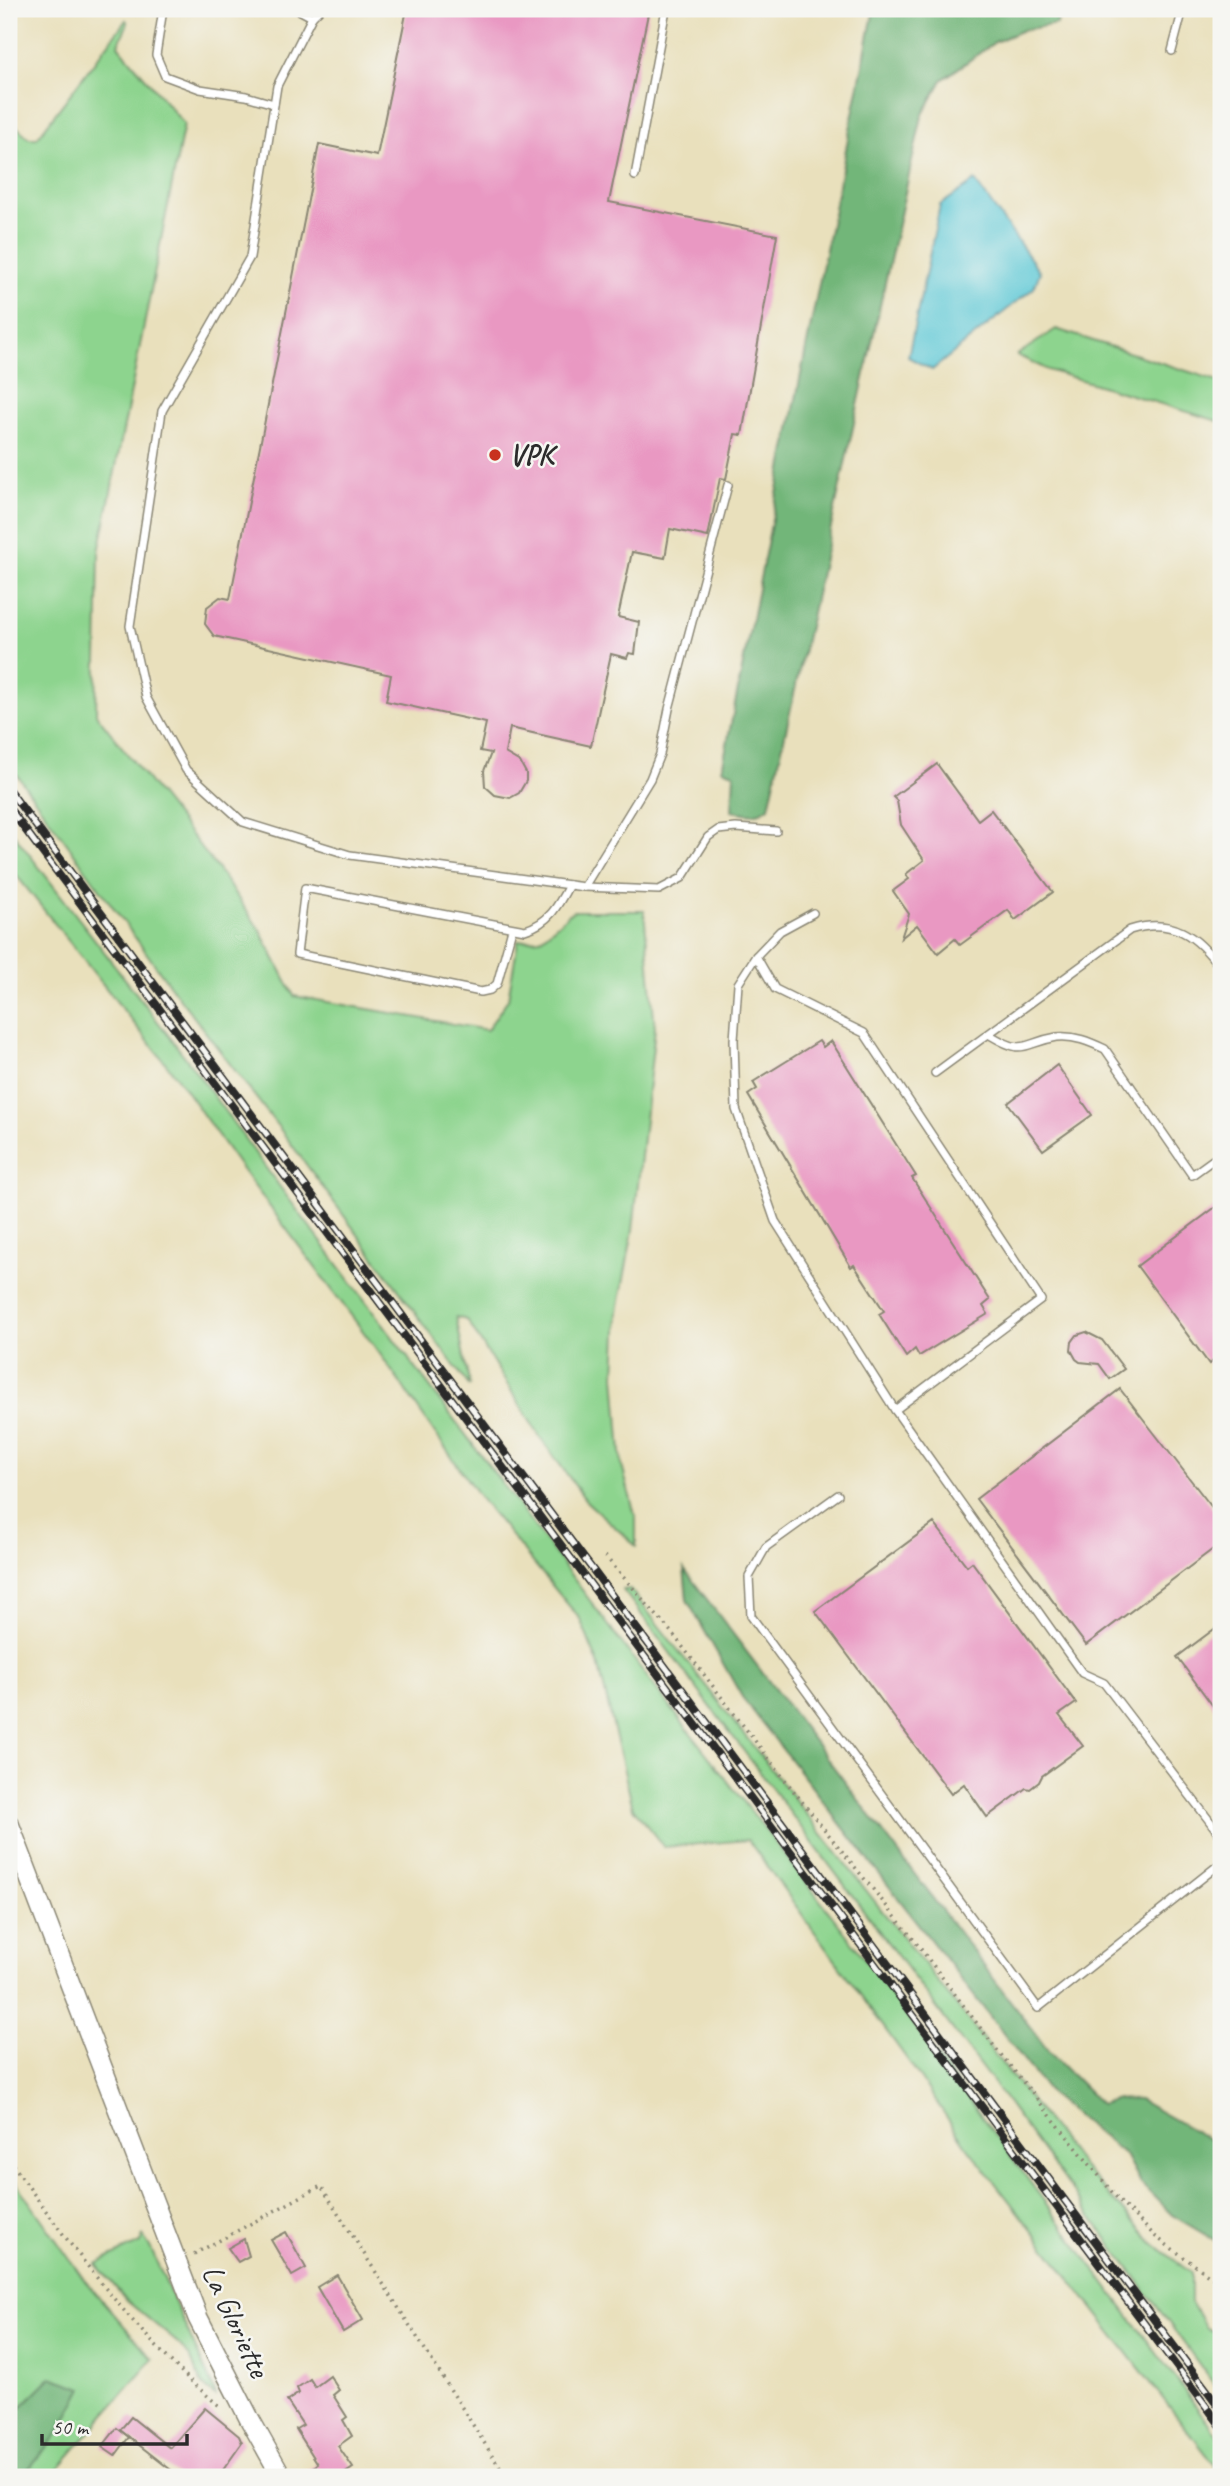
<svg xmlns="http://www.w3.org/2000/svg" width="1230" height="2486" font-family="Caveat,sans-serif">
<rect width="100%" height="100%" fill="#f6f6f2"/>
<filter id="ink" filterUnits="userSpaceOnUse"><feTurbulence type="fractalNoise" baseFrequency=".0143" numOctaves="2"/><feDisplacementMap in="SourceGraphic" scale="14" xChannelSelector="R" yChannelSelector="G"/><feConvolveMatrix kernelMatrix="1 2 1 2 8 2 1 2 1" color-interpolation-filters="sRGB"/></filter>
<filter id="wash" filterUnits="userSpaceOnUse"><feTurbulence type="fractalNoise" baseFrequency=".00686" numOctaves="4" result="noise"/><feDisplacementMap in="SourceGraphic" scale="28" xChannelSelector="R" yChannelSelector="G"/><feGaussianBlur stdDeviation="1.57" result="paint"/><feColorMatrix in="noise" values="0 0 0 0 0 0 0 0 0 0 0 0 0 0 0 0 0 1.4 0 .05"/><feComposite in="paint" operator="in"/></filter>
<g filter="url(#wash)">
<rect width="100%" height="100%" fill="#e9e0bc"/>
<g fill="#8dd48e" stroke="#5c805c" stroke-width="2">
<path d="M126,20L128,23L118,45L184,124L99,552L96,714L217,868L260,930L294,996L487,1030L508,999L518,941L540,939L573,911H644L655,1028L633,1230L618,1311L615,1375L622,1466L636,1519V1546L587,1502L540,1437L467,1320L456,1317L470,1387L283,1133L174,991L9,764V120L29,138H37Z"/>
<path d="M1056,329L1221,382V422L1048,370L1017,355Z"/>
<path d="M9,828L189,1062L274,1179L651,1682L850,1939L1221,2440V2473L965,2144L912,2066L748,1840L664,1847L633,1808L598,1663L580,1619L483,1502L380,1354L243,1171L175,1075L9,866Z"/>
<path d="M630,1589L1083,2167L1154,2244L1191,2273V2302L1206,2328L1221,2335V2394L993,2083L623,1590Z"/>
<path d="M9,2173L85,2281L153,2359L51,2477H9Z"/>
<path d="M143,2236L150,2247L214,2390L215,2396L202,2385L191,2359L179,2344L127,2301L96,2264L140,2243Z"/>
</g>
<g fill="#72b679" stroke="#4e7052" stroke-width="2">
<path d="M874,9H1059L1057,24L1023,30L995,42L942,80L922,116L769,807C757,817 746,813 732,811L734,773L722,769Z"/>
<path d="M684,1569L1049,2052L1101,2104L1117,2099L1139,2100L1221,2146V2244L1172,2215L1140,2183L1125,2155L1051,2095L742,1697L687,1600Z"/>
<path d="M51,2377L83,2388L59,2432L22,2477H9V2419Z"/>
</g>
<path fill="#5cc8d5" stroke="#447a80" stroke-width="2" d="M975,181L1040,272L1034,288L932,370L908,357L940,205Z"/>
<g id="blocks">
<g fill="#e998c2">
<path d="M407,9H476L501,14L502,9H649L609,202L777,235L742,435L735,434L726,479L720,478L708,537L670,529L665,558L632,552L618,617L639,622L635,654L629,653L627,658L611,654L591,746L510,728L505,753L520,762L526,773V781L519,793L510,798L495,795L485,786L484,771L491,753L480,751L486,723L386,701L391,675L214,636L205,624L207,607L220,597L230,599L319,144L377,156Z"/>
<path d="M937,764L978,820L991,810L1053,892L1015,920L1008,910L960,945L955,939L938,953L917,925L901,938L909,914L893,891L909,879L906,874L924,860L901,825L897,801L893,797Z"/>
<path d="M819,1041L823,1047L831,1041L916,1176L912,1178L990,1300L983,1306L988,1314L919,1356L915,1349L906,1357L879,1314L884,1311L854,1265L851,1267L748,1095L757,1089L753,1082Z"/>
<path d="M1057,1065L1092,1115L1043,1150L1008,1103Z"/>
<path d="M1221,1203V1355L1209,1364L1137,1266Z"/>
<path d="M1086,1332L1102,1340L1124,1369L1110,1379L1099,1364L1080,1362L1076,1359L1071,1350L1072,1342L1077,1335Z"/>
<path d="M1120,1389L1221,1519V1543L1086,1645L976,1499Z"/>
<path d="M934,1523L967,1566L972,1562L1076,1703L1059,1715L1083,1746L1042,1776L1039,1782L1030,1789L1026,1788L987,1817L964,1784L951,1794L815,1611Z"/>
<path d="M1221,1624V1717L1177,1657Z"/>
<path d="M286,2232L306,2268L292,2276L271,2240Z"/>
<path d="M244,2239L249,2256L238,2262L228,2248Z"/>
<path d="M337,2275L363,2320L343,2332L317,2287Z"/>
<path d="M330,2376L339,2390L333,2395L347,2417L343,2420L352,2436L338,2446L353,2468L339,2477H297L318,2464L296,2429L303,2425L287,2401L299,2393L297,2388L310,2379L315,2387Z"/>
<path d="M205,2408L239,2436L242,2443L218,2477H180L120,2430L131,2417L170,2448Z"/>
<path d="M117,2428L129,2437L115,2456L102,2447Z"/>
</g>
</g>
</g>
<g filter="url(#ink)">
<use href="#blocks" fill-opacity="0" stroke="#8a8674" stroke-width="2"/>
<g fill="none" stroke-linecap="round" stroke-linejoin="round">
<g stroke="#8a8674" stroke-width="10">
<g id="service">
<path d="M163,9L156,55L165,76L200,89L246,96L274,104"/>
<path d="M297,9L312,17L320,9"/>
<path d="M312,17L277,86L250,257L162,411L130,626L146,697L186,770L243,822L350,855L584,887L659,890L682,878L708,837L718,830L736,828L776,831"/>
<path d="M1172,51L1183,9"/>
<path d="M635,176L666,9"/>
<path d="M584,887L650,779L660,754L669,709L728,485"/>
<path d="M813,913L780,931L756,956L738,984L734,1040L736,1109L775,1221L895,1410L1082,1673L1104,1683L1221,1836"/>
<path d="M512,929L497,984L490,990L481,992L297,954L305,888L525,930C549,923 558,906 569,885"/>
<path d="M756,956L775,989L864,1033L1041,1300L895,1410"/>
<path d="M990,1035C1027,1057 1021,1043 1057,1037C1074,1035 1090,1042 1105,1049L1192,1175L1221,1154"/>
<path d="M935,1073L1130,930C1172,917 1197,935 1221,969"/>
<path d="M838,1495L766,1547L749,1577L751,1616L1038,2008L1221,1863"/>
</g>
</g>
<g stroke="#8a8674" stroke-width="22">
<path id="tertiary" d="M9,1824L198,2318L249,2418L282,2477"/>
</g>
<g stroke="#8a8674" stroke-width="3.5" stroke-dasharray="2 5" stroke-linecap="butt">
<path d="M605,1556L672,1633L799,1798L914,1940L994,2046L1121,2203L1156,2237L1221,2284"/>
<path d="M9,2159C70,2246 140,2341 222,2408"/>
<path d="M194,2254L321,2186L506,2477"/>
</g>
<use href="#service" stroke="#fff" stroke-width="7"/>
<use href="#tertiary" stroke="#fff" stroke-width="19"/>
<g stroke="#2b2b2b" stroke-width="8">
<g id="rail">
<path d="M9,790L1221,2409"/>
<path d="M9,808L1221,2426"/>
</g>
</g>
<use href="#rail" stroke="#f6f6f2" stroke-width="5" stroke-dasharray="16" stroke-linecap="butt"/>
</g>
</g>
<circle fill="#c8321e" stroke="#f6f6f2" stroke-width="2.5" cx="495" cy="455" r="7"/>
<g text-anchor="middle" stroke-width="5" stroke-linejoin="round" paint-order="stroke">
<g font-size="30" font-weight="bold" fill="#2b2b2b" stroke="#f6f6f2" text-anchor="start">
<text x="509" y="465">VPK</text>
</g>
<g font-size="30" fill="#2b2b2b" stroke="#f6f6f2">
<text transform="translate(236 2321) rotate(65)" y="10">La Gloriette</text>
</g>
</g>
<rect width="1230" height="2486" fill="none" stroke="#f6f6f2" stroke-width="35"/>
<path d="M42 2434v10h145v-10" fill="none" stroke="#2b2b2b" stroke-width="3.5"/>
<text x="52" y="2434" font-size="21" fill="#2b2b2b" stroke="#f6f6f2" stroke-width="5" paint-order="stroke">50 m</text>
</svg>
